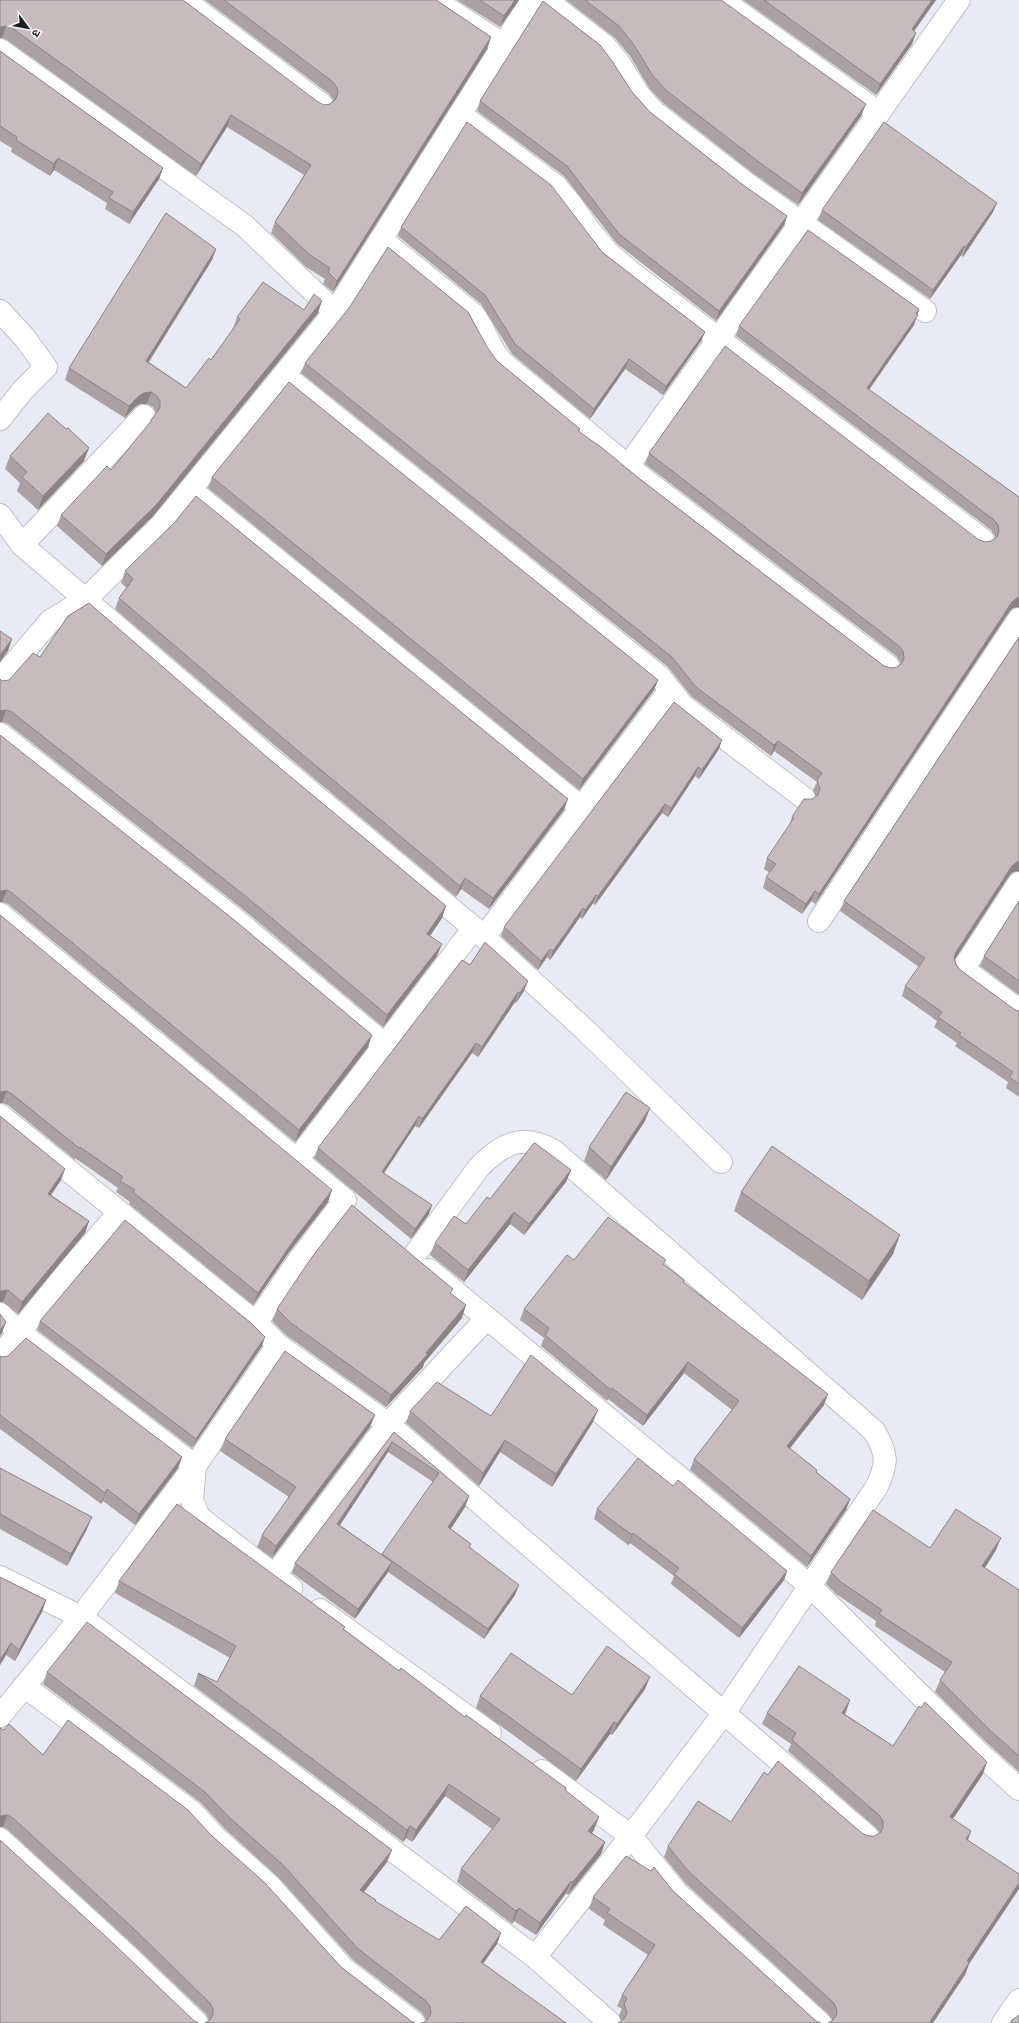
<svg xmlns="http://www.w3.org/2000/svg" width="1019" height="2023" font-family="'Exo 2','Noto Sans Devanagari',sans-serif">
<rect width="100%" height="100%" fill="#e9ebf4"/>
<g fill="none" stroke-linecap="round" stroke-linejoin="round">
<g stroke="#bfc1ca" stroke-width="24">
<g id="street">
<path d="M184,0L321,104"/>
<path d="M434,0L504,45"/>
<path d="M546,0L605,46L619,63L639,95L654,112L747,184L925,311"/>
<path d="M722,0L879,113"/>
<path d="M0,50L245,226L335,312"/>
<path d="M460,114L556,186L571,204L586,226L607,252L632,273L983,540"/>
<path d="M381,239L473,314C486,330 488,347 503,363L645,480L888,666"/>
<path d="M0,311L24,337L46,367L23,390L0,419"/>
<path d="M284,375L660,677L683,706L804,798"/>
<path d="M628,466L959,0"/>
<path d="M191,490L582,808"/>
<path d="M0,515L22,545L272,760L474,928L297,1160L345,1200L297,1263L256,1323"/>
<path d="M22,545L144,416"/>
<path d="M0,680L50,621L85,600L162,524L335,312L532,0"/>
<path d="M0,734L237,921L384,1044"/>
<path d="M1019,883L963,969L1019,1010"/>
<path d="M0,914L297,1160"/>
<path d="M819,921L1019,619"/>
<path d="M474,928L584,1029L721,1162"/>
<path d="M484,937L670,690"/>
<path d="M0,1115L256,1323L278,1345L388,1424L867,1836"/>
<path d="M413,1257L479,1167C503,1143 523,1133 554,1151L874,1431C888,1454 888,1464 876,1488L724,1713L631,1836L676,1892L820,2023"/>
<path d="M429,1270L809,1585L979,1753L1019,1789"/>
<path d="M0,1314L19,1332L195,1466L192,1500L199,1517L291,1588"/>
<path d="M0,1356L70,1269L119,1213"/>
<path d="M274,1576L388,1424L486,1319"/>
<path d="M0,1577L81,1617L535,1957L610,2023"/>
<path d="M320,1610L490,1733"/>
<path d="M24,1686L192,1812L215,1837L270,1886L344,1969L414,2023"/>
<path d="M0,1716L81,1617L195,1466L278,1345"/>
<path d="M0,1839L119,1948L197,2023"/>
<path d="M535,1957L631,1836L542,1771"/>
<path d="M1003,2023L1019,2000"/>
</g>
</g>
<use href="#street" stroke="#fff" stroke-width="22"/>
</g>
<g fill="#aba1a3" fill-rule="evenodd">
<path d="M0,0L324,105L330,104L333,102V100L329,94L205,0H436L491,37L487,49L333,292L323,284L325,279L306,267L271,233L275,222L304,175L227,127L196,176L7,40L2,38Z"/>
<path d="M457,0H519L500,27Z"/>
<path d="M566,0H721L861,116L798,205L754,174L663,103L649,88L630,56L615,38Z"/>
<path d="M743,0H936L914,31L912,44L876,95Z"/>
<path d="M0,51L163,168L159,179L129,224L105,209L107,203L54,170L50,176L11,152L12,148L0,141Z"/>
<path d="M632,92L650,112L743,185L787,216L784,225L716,321L616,243L564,176L477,111L480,101Z"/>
<path d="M822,210L993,212L963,257L961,255L930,299L818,220Z"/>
<path d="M401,227L602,252L705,332L701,341L663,395L625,369L590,419L512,354L481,304L398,236Z"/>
<path d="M216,249L212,260L149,362L186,388L211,360L233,329L237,317L304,310L318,313L153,516L102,566L57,526L61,515L111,470L149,424L151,420L156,413L153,407L147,404H140L135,407L125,418L65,380L69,368Z"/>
<path d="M919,309L914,325L869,390L1019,497V607L1013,608L1009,612L815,904L811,901L802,914L763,888L766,877L770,873L764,869L767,858L789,826L792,817L816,797L813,790L817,782L774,751L771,756L692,697L668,667L301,373L305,363L487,347L497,361L580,429L579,432L884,666L891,668L897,667L900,664V662L896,656L645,464L649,453L979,540L985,542L991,541L995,538V536L991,530L736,336L739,326Z"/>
<path d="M66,429L84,461L38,510L17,491L20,483L5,469L10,456Z"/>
<path d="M212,477L658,680L654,690L579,790L208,488Z"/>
<path d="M125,571L564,810L489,909L461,889L456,897L280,750L115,609L119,598L127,588L121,583Z"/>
<path d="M1019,637V871L1013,872L1009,876L955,959L956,964L959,969L1015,1010L1019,1011V1097L1006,1088L1008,1082L955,1046L957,1043L934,1027L937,1021L902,996L905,986L919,967L840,911L844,901Z"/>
<path d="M0,679L442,918L430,936L437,956L383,1027L245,911L8,724L2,722H0Z"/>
<path d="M0,735L368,1047L295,1142L8,904L2,902Z"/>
<path d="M719,749L699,779L695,776L668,817L662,813L595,905L593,903L582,919L580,917L550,960L547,957L538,970L501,936L504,927Z"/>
<path d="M1019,901V995L980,966L984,956Z"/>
<path d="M0,915L328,1202L287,1255L253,1305L129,1204L130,1202L116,1192L118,1188L75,1158V1160L8,1105L2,1103H0Z"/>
<path d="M470,965L524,991L516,1003L515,1002L478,1057L472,1053L419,1128L415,1126L384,1173L429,1214L411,1239L314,1158L318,1148Z"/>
<path d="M0,1116L61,1180L51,1195L89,1221L85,1233L18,1314L3,1302Z"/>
<path d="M645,1121L606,1180L584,1161L589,1147Z"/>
<path d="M571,1170L566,1182L524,1235L510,1224L464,1282L430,1255L435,1243L466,1224L490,1199Z"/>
<path d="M741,1192L893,1254L862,1300L734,1211Z"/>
<path d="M574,1260L664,1265L684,1280V1283L824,1405L790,1448L816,1472L850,1499L846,1510L807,1567L690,1470L694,1459L732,1410L684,1373L643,1426L608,1399L607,1401L541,1346L544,1338L520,1320L524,1309Z"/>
<path d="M451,1293L462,1318L424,1363L423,1367L386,1407L286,1335L272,1321L277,1309Z"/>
<path d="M40,1321L262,1346L192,1448L37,1330Z"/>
<path d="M0,1356L182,1457L178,1468L135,1525L103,1501L101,1504L0,1429Z"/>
<path d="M410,1411L491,1416L593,1422L552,1487L500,1452L479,1486L406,1423Z"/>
<path d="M370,1427L272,1558L257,1547L262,1535L289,1497L220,1451L225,1439Z"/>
<path d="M394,1432L469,1496L465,1507L450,1529L470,1547L515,1595L484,1639L388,1572L355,1619L292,1573L295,1563ZM388,1452L433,1482L382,1555L340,1525Z"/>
<path d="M0,1468L87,1529L67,1566L0,1529Z"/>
<path d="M673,1486L787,1571L784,1580L739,1638L671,1584L674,1576L630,1543L628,1545L594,1519L597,1509Z"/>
<path d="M930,1548L996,1550L985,1568L1019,1590V1772L988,1744L935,1692L940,1680L945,1672L875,1626L876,1621L836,1594L826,1584L831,1572Z"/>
<path d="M0,1577L46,1600L42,1612L15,1661L6,1655L0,1665Z"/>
<path d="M119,1581L344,1629L399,1671L566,1788V1790L594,1830L592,1833L605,1842L601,1854L568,1895L566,1893L536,1935L514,1921L512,1924L457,1882L461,1869L492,1829L445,1796L412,1842L406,1838L403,1842L194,1686L198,1673L217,1682L230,1658L115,1593Z"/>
<path d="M47,1672L387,1862L364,1892L376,1900L375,1902L439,1940L497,1944L483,1964L566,2023H421H423L426,2021L425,2018L422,2013L353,1960L279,1878L224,1828L201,1803L43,1684Z"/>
<path d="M645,1689L612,1735L610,1734L576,1781L476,1708L480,1696L572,1695Z"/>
<path d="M846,1712L845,1714L893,1746L983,1774L953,1819L968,1840L969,1964L965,1975L832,2021V2019L828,2014L685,1883L664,1857L668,1846L731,1822L863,1834L869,1836H875L879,1833V1832L875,1827L788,1751L791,1744L762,1724L767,1713Z"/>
<path d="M0,1728L43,1755L211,1835L341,1967L411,2021H209L206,2014L127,1939L8,1830L3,1827H0Z"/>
<path d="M672,1890L816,2021H621L619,2015L622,2009L617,2006L622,1995L648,1955L603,1925L605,1920L589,1909L593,1897Z"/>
</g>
<g fill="#8b8385">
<path d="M515,0H519L500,27L504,16Z"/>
<path d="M932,0H936L907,41L912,29Z"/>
<path d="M6,26L2,38H0V27Z"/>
<path d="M916,33L912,44L876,95L880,84Z"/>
<path d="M491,37L487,49L333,292L337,281Z"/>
<path d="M866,104L861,116L798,205L802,193Z"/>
<path d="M231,115L227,127L196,176L201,164Z"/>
<path d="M58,158L54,170L50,176L54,164Z"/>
<path d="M163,168L159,179L129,224L133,212Z"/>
<path d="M997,203L993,212L963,257L966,247Z"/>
<path d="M787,216L784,225L716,321L719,311Z"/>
<path d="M964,246L961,255L930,299L933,290Z"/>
<path d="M216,249L212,260L142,372L146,361Z"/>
<path d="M322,301L318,313L153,516L102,566L106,554Z"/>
<path d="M919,309L914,325L863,398L867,388Z"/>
<path d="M705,332L701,341L663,395L666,386Z"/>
<path d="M629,359L625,369L590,419L594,409Z"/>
<path d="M151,392L147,404H140L135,407L125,418L129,406L139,396L144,393Z"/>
<path d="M89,448L84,461L38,510L43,496Z"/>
<path d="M1019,597V607L1013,608L1009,612L815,904L819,894L1012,602L1017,598Z"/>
<path d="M12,639L8,651L0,662V655Z"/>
<path d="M658,680L654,690L579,790L583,779Z"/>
<path d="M6,710L2,722H0V711Z"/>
<path d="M722,740L719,749L699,779L702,770Z"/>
<path d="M778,741L774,751L771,756L774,745Z"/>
<path d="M698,767L695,776L668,817L671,808Z"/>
<path d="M568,799L564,810L489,909L493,898Z"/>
<path d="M665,804L662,813L595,905L598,896Z"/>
<path d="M1019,861V871L1013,872L1009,876L953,962L956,952L1012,866L1017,862Z"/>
<path d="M465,878L461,889L456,897L460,886Z"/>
<path d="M7,890L2,902H0V891Z"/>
<path d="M815,891L811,901L802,914L806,904Z"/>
<path d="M596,895L593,903L582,919L585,910Z"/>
<path d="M446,906L442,918L423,946L427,934Z"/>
<path d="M583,908L580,917L550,960L553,951Z"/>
<path d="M442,944L437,956L383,1027L387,1015Z"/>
<path d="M550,949L547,957L538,970L541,961Z"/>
<path d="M528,981L524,991L516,1003L520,993Z"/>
<path d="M518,992L515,1002L478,1057L482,1047Z"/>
<path d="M372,1035L368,1047L295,1142L299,1130Z"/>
<path d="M476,1043L472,1053L419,1128L422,1119Z"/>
<path d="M7,1091L2,1103H0V1092Z"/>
<path d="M650,1108L645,1121L606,1180L611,1167Z"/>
<path d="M419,1116L415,1126L378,1182L382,1172Z"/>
<path d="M65,1169L61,1180L44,1205L48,1194Z"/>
<path d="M571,1170L566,1182L524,1235L529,1224Z"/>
<path d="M332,1190L328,1202L287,1255L253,1305L258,1293L291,1244Z"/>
<path d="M432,1205L429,1214L411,1239L415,1229Z"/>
<path d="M514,1212L510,1224L464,1282L468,1270Z"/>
<path d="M89,1221L85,1233L18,1314L22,1302Z"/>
<path d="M900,1235L893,1254L862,1300L869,1281Z"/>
<path d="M8,1290L3,1302H0V1291Z"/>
<path d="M466,1305L462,1318L424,1363L423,1367L386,1407L391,1395Z"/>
<path d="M6,1322L2,1333L0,1336V1330Z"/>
<path d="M265,1337L262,1346L192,1448L196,1439Z"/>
<path d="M688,1362L684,1373L643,1426L647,1415Z"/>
<path d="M612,1388L608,1399L607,1401L611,1390Z"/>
<path d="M828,1394L824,1405L783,1457L787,1446Z"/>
<path d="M598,1410L593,1422L552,1487L556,1474Z"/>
<path d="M375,1415L370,1427L272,1558L276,1546Z"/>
<path d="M505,1440L500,1452L479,1486L483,1473Z"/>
<path d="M392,1442L388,1452L334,1534L337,1524Z"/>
<path d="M182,1457L178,1468L135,1525L139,1514Z"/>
<path d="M107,1489L103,1501L101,1504L105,1493Z"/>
<path d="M469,1496L465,1507L445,1538L448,1527Z"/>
<path d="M850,1499L846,1510L807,1567L811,1556Z"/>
<path d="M92,1517L87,1529L67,1566L71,1554Z"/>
<path d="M633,1533L630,1543L628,1545L632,1535Z"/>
<path d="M1001,1538L996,1550L978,1578L982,1566Z"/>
<path d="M392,1562L388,1572L355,1619L358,1609Z"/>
<path d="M787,1571L784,1580L739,1638L742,1628Z"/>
<path d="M519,1585L515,1595L484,1639L488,1629Z"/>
<path d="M46,1600L42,1612L15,1661L19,1650Z"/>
<path d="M11,1643L6,1655L0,1665V1660Z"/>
<path d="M650,1677L645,1689L612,1735L617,1724Z"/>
<path d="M850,1700L846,1712L838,1724L842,1713Z"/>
<path d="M614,1722L610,1734L576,1781L581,1769Z"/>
<path d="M987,1762L983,1774L946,1829L950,1817Z"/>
<path d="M449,1784L445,1796L412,1842L416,1830Z"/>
<path d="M1,1815H7L3,1827H0V1816Z"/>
<path d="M599,1817L594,1830L584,1843L588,1831Z"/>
<path d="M410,1826L406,1838L403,1842L407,1830Z"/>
<path d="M971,1831L967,1843L966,1839Z"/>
<path d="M605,1842L601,1854L568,1895L573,1882Z"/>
<path d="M392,1850L387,1862L356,1902L360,1890Z"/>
<path d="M571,1881L566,1893L536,1935L540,1923Z"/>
<path d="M1019,1883V1889L969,1964L965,1975L933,2023H929L967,1961Z"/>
<path d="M519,1908L514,1921L512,1924L516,1911Z"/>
<path d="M501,1933L497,1944L476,1973L481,1962Z"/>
</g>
<g fill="#c7bbbe" stroke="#8b8385">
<path d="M0,0H183L318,102L324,105L330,104L335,100L338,93L337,88L333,82L224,0H436L491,37L337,281L328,272L330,268L310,255L275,222L311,165L231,115L201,164L12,28L6,26L0,27Z"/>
<path d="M480,0H515L504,16Z"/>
<path d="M585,0H721L866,104L802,193L759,162L667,91L653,76L634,45L619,26Z"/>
<path d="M764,0H932L912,29L916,33L880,84Z"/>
<path d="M543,1L600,45L612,61L632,92L650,112L743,185L787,216L719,311L619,234L567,166L480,101Z"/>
<path d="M0,51L163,168L133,212L109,198L113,192L58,158L54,164L16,140L17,137L0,126Z"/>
<path d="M467,122L551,185L602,252L705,332L666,386L629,359L594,409L515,344L485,295L401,227Z"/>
<path d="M884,122L997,203L966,247L964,246L933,290L822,210Z"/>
<path d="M166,213L216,249L146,361L186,388L209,358L211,360L240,319L237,317L263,282L304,310L314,294L322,301L157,504L106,554L61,515L107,466L111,470L152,420H151L160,408V401L157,396L151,392L144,393L139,396L129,406L69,368Z"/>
<path d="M808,230L919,309L916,314L918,315L867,388L1019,497V597L1017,598L1012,602L819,894L815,891L806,904L766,877L776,864L767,858L794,818L792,817L804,799H812L818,795L820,789L817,780L822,773L778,741L774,745L696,687L672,657L305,363L349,308L388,247L468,312L487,347L497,361L580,429L578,431L601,447L641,480L884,666L891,668L897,667L902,663L904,658L903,651L899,646L649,453L725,346L979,540L985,542L991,541L997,537L999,531L998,525L994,520L739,326Z"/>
<path d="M289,382L658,680L583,779L212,477Z"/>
<path d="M48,413L66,429L68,428L89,448L43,496L22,477L27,472L10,456Z"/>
<path d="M196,496L568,799L493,898L465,878L460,886L284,739L119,598L133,579L125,571L175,522Z"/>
<path d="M89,603L268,758L446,906L427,934L442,944L387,1015L249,899L12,712L6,710L0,711V679L2,681L9,680L33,653L40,657L68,616Z"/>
<path d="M0,631L12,639L0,655Z"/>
<path d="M1019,637V861L1017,862L1012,866L956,952L954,958L956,964L959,969L1015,1010L1019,1011V1084L1009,1077L1013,1072L959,1035L961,1033L938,1017L942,1012L905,986L925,958L844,901Z"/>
<path d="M674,702L722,740L702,770L698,767L671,808L665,804L598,896L596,895L585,910L583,908L553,951L550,949L541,961L504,927Z"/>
<path d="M0,735L233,919L372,1035L299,1130L12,893L7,890L0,891Z"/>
<path d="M1019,901V981L984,956Z"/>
<path d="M0,915L332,1190L291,1244L258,1293L133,1192L135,1190L120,1181L123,1177L80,1147L79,1148L12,1094L7,1091L0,1092Z"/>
<path d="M485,942L528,981L520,993L518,992L482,1047L476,1043L422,1119L419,1116L382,1172L432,1205L415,1229L318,1148L462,960L470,965Z"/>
<path d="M626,1092L650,1108L611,1167L589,1147Z"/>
<path d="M0,1116L65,1169L48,1194L89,1221L22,1302L8,1290L0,1291Z"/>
<path d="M534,1143H535L571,1170L529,1224L514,1212L468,1270L435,1243L454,1216L466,1224L487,1197L490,1199Z"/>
<path d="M772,1146L900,1235L869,1281L741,1192Z"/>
<path d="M352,1205L453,1289L450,1293L466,1305L426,1353L428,1354L391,1395L291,1323L277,1309L312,1257Z"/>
<path d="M608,1217L666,1260L663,1264L684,1280L683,1282L828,1394L787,1446L817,1470L816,1472L850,1499L811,1556L694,1459L739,1401L688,1362L647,1415L612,1388L611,1390L545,1335L549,1328L524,1309L567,1255L574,1260Z"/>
<path d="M125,1220L251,1323L265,1337L196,1439L40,1321Z"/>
<path d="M0,1314L6,1322L0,1330Z"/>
<path d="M26,1338L182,1457L139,1514L107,1489L105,1493L0,1415V1356L2,1357L8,1356Z"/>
<path d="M285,1351L375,1415L276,1546L262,1535L296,1487L225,1439Z"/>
<path d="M531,1355L598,1410L556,1474L505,1440L483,1473L410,1411L437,1382L491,1416Z"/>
<path d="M394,1432L469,1496L448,1527L471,1544L469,1547L519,1585L488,1629L382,1554L439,1473L392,1442L337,1524L392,1562L358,1609L295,1563Z"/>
<path d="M638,1458L673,1486L678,1480L787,1571L742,1628L674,1574L679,1568L633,1533L632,1535L597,1509Z"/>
<path d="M0,1468L92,1517L71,1554L0,1514Z"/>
<path d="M177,1504L345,1627L343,1629L399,1671L401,1668L465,1717L466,1715L566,1788L565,1790L599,1817L588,1831L605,1842L573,1882L571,1881L540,1923L519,1908L516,1911L461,1869L500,1819L449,1784L416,1830L410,1826L407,1830L198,1673L217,1682L236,1646L119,1581Z"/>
<path d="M956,1509L1001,1538L982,1566L1019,1590V1756L992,1732L940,1680L952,1662L879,1614L882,1610L841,1582L831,1572L873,1510L930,1548Z"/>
<path d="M0,1577L46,1600L19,1650L11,1643L0,1660Z"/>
<path d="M87,1622L392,1850L360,1890L376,1900L375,1901L439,1940L466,1906L501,1933L481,1962L566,2023H464L463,2022L462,2023H421H423L428,2019L431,2013L430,2006L426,2001L357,1948L284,1866L228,1816L205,1792L47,1672Z"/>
<path d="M607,1646L650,1677L617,1724L614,1722L581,1769L480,1696L511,1653L572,1695Z"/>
<path d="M799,1666L850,1700L842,1713L893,1746L919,1706L921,1708L925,1702L987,1762L950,1817L971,1831L966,1839L1019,1874V1883L967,1961L969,1963L929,2023H828L833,2020L837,2014L836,2007L833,2002L689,1872L668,1846L698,1801L731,1822L764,1772L768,1775L778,1761L863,1834L869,1836H875L881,1832L883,1827V1821L879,1815L792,1740L796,1733L767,1713Z"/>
<path d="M68,1720L188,1810L211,1835L265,1883L341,1967L411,2021L415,2023H205L210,2020L213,2014V2008L210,2003L132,1927L13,1818L7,1815L0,1816V1728L4,1730L9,1724L43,1755Z"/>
<path d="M0,1840L115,1945L193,2020L198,2023H0Z"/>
<path d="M626,1856L651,1871L654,1867L672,1890L816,2021L821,2023H618L624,2019L627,2013L624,2004L627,1998L622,1995L655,1945L607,1913L610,1909L593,1897Z"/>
<path d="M1019,2015V2023H1010L1012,2020Z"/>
</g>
<g transform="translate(28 28) rotate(122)" stroke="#f7f8fe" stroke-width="3" paint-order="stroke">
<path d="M0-3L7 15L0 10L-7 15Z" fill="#1b1c20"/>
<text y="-6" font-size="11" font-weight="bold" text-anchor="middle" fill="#1b1c20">उ</text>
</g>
</svg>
